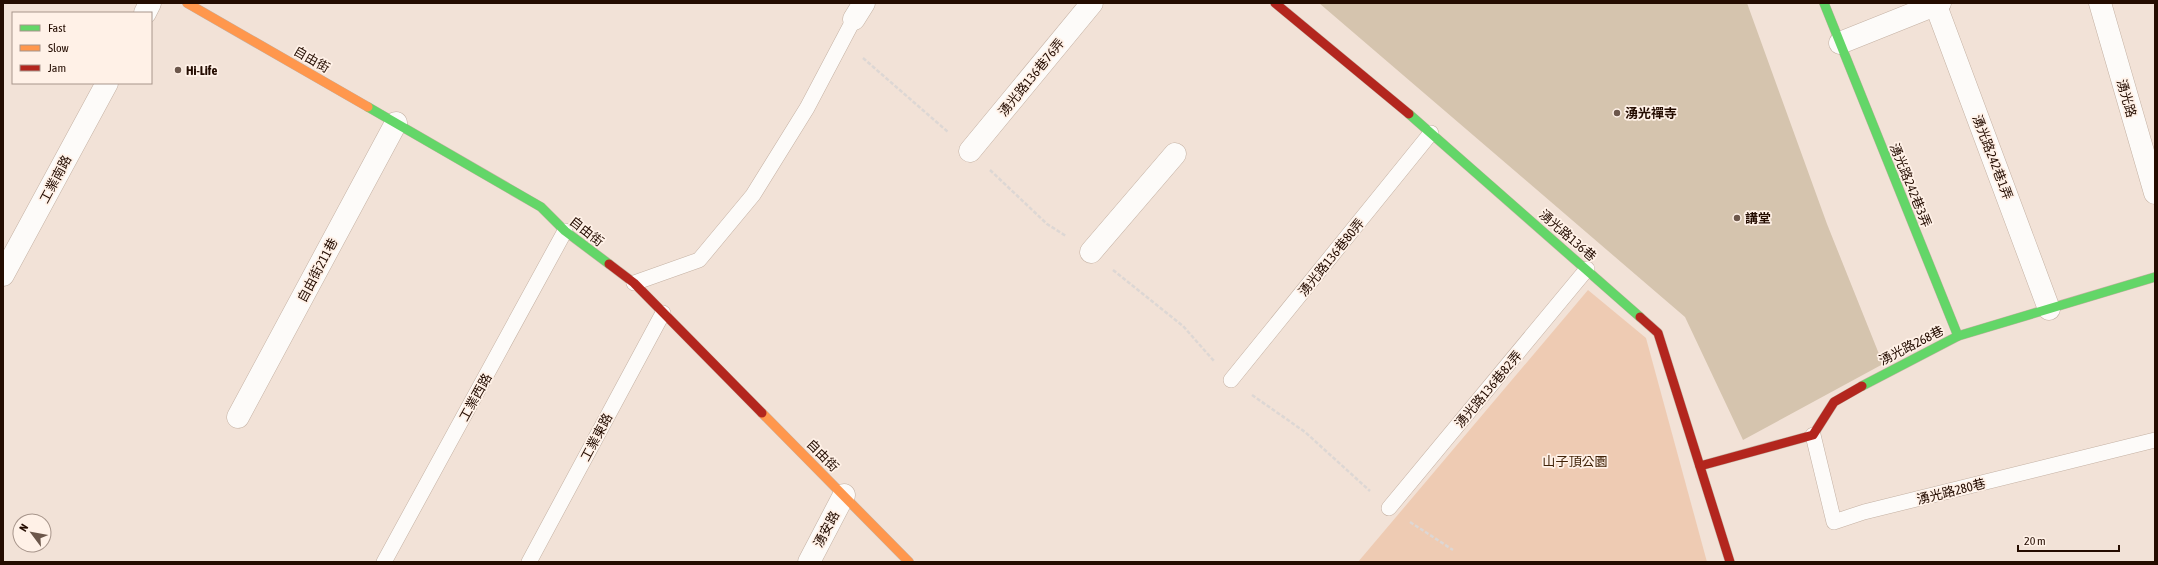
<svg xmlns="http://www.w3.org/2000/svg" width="2158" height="565" font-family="'Asap Condensed','Noto Sans TC',sans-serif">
<rect width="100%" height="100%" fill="#f2e2d7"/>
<path fill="#eecbb3" d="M1588,290L1646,338L1707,562H1358Z"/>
<path fill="#d5c4ae" d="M1319,3H1747L1827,224L1883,364L1743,440L1685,317Z"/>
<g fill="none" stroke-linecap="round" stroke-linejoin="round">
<g stroke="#c4b1a3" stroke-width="16">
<g id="lane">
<path d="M634,283L699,260L753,195L807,108L854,19"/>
<path d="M1231,380L1431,133"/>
<path d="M1813,435L1834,522L1864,512L2155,440"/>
<path d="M1389,508L1587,269"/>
<path d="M384,562L565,231"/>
<path d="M529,562L663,313"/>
</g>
</g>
<g stroke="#c4b1a3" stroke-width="23">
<g id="street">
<path d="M1935,3L2049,309"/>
<path d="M2100,3L2155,193"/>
<path d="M145,13L150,3"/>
<path d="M854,19L864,3"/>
<path d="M1840,43L1940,3"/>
<path d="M970,151L1092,3"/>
<path d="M1091,252L1175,154"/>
<path d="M3,275L107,83"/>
<path d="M238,417L396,123"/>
<path d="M809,562L844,495"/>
</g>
</g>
<g stroke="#c4b1a3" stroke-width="10">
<g id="fast">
<path d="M1824,3L1958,336"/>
<path d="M368,107L541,207L565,231L609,264"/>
<path d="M1409,114L1640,317"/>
<path d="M1862,386L1958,336L2155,277"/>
</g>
</g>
<g stroke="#c4b1a3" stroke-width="10">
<g id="slow">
<path d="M187,3L368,107"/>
<path d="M762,413L909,562"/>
</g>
</g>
<g stroke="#c4b1a3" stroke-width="10">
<g id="jam">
<path d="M1275,3L1409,114"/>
<path d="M609,264L634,283L762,413"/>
<path d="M1640,317L1658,333L1730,562"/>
<path d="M1700,466L1813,435L1834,402L1862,386"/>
</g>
</g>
<g stroke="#ddd7d4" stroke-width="2.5" stroke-dasharray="4 2" stroke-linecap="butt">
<path d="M863,58L948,132"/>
<path d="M990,170L1047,224L1066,236"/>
<path d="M1113,270L1183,326L1214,361"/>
<path d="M1252,395L1305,432L1370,491"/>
<path d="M1410,522L1453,550"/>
</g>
<use href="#lane" stroke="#fdfbf9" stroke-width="15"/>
<use href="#street" stroke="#fdfbf9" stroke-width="22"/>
<use href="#fast" stroke="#63d668" stroke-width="9"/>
<use href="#slow" stroke="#ff974d" stroke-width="9"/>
<use href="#jam" stroke="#b3261e" stroke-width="9"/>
</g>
<g fill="#6c574b" stroke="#fff1e7" stroke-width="1.5">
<circle cx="178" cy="70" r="4"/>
<circle cx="1617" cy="113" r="4"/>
<circle cx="1737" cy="218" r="4"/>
</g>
<g text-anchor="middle" stroke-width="3.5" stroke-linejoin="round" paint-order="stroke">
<g font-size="13" fill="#240c00" stroke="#fff1e7">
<text transform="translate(312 59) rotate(30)" y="5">自由街</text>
<text transform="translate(1031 77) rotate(-51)" y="5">湧光路136巷76弄</text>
<text transform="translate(2127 98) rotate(74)" y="5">湧光路</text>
<text transform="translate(1993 157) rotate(69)" y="5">湧光路242巷1弄</text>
<text transform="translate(55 179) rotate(-62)" y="5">工業南路</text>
<text transform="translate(1911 185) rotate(68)" y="5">湧光路242巷3弄</text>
<text transform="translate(587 231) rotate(38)" y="5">自由街</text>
<text transform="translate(1568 235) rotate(41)" y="5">湧光路136巷</text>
<text transform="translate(1331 257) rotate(-51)" y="5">湧光路136巷80弄</text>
<text transform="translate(317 270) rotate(-62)" y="5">自由街211巷</text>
<text transform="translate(1911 345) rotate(-27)" y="5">湧光路268巷</text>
<text transform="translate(1488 389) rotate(-50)" y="5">湧光路136巷82弄</text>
<text transform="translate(475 397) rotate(-61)" y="5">工業西路</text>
<text transform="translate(596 437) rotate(-62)" y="5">工業東路</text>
<text transform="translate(823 455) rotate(45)" y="5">自由街</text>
<text transform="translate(1951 491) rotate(-14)" y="5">湧光路280巷</text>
<text transform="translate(826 529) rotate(-62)" y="5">湧安路</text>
</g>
<g font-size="13" font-weight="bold" fill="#240c00" stroke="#fff1e7" text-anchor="start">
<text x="186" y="75">Hi-Life</text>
<text x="1625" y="118">湧光禪寺</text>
<text x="1745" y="223">講堂</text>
</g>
<g font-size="13" fill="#402207" stroke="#fff1e7">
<text x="1575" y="466">山子頂公園</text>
</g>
</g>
<rect width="2158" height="565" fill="none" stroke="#240c00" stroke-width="8"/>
<rect x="12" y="12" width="140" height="72" fill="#fff1e7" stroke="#a7958b"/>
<rect x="20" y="25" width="20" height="6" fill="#63d668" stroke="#a7958b"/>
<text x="48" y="32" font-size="12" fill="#240c00">Fast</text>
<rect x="20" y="45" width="20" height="6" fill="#ff974d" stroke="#a7958b"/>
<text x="48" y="52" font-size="12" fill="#240c00">Slow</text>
<rect x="20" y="65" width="20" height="6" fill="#b3261e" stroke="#a7958b"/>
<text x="48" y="72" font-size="12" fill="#240c00">Jam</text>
<g transform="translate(32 533) rotate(302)"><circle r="19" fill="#fff1e7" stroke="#a7958b"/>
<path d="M0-3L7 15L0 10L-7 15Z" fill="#6c574b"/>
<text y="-6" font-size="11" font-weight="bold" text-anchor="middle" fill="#240c00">N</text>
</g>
<path d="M2018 545v6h101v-6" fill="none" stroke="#240c00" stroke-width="2"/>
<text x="2024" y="545" font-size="12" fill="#240c00" stroke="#fff1e7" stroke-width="3" paint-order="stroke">20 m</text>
</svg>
